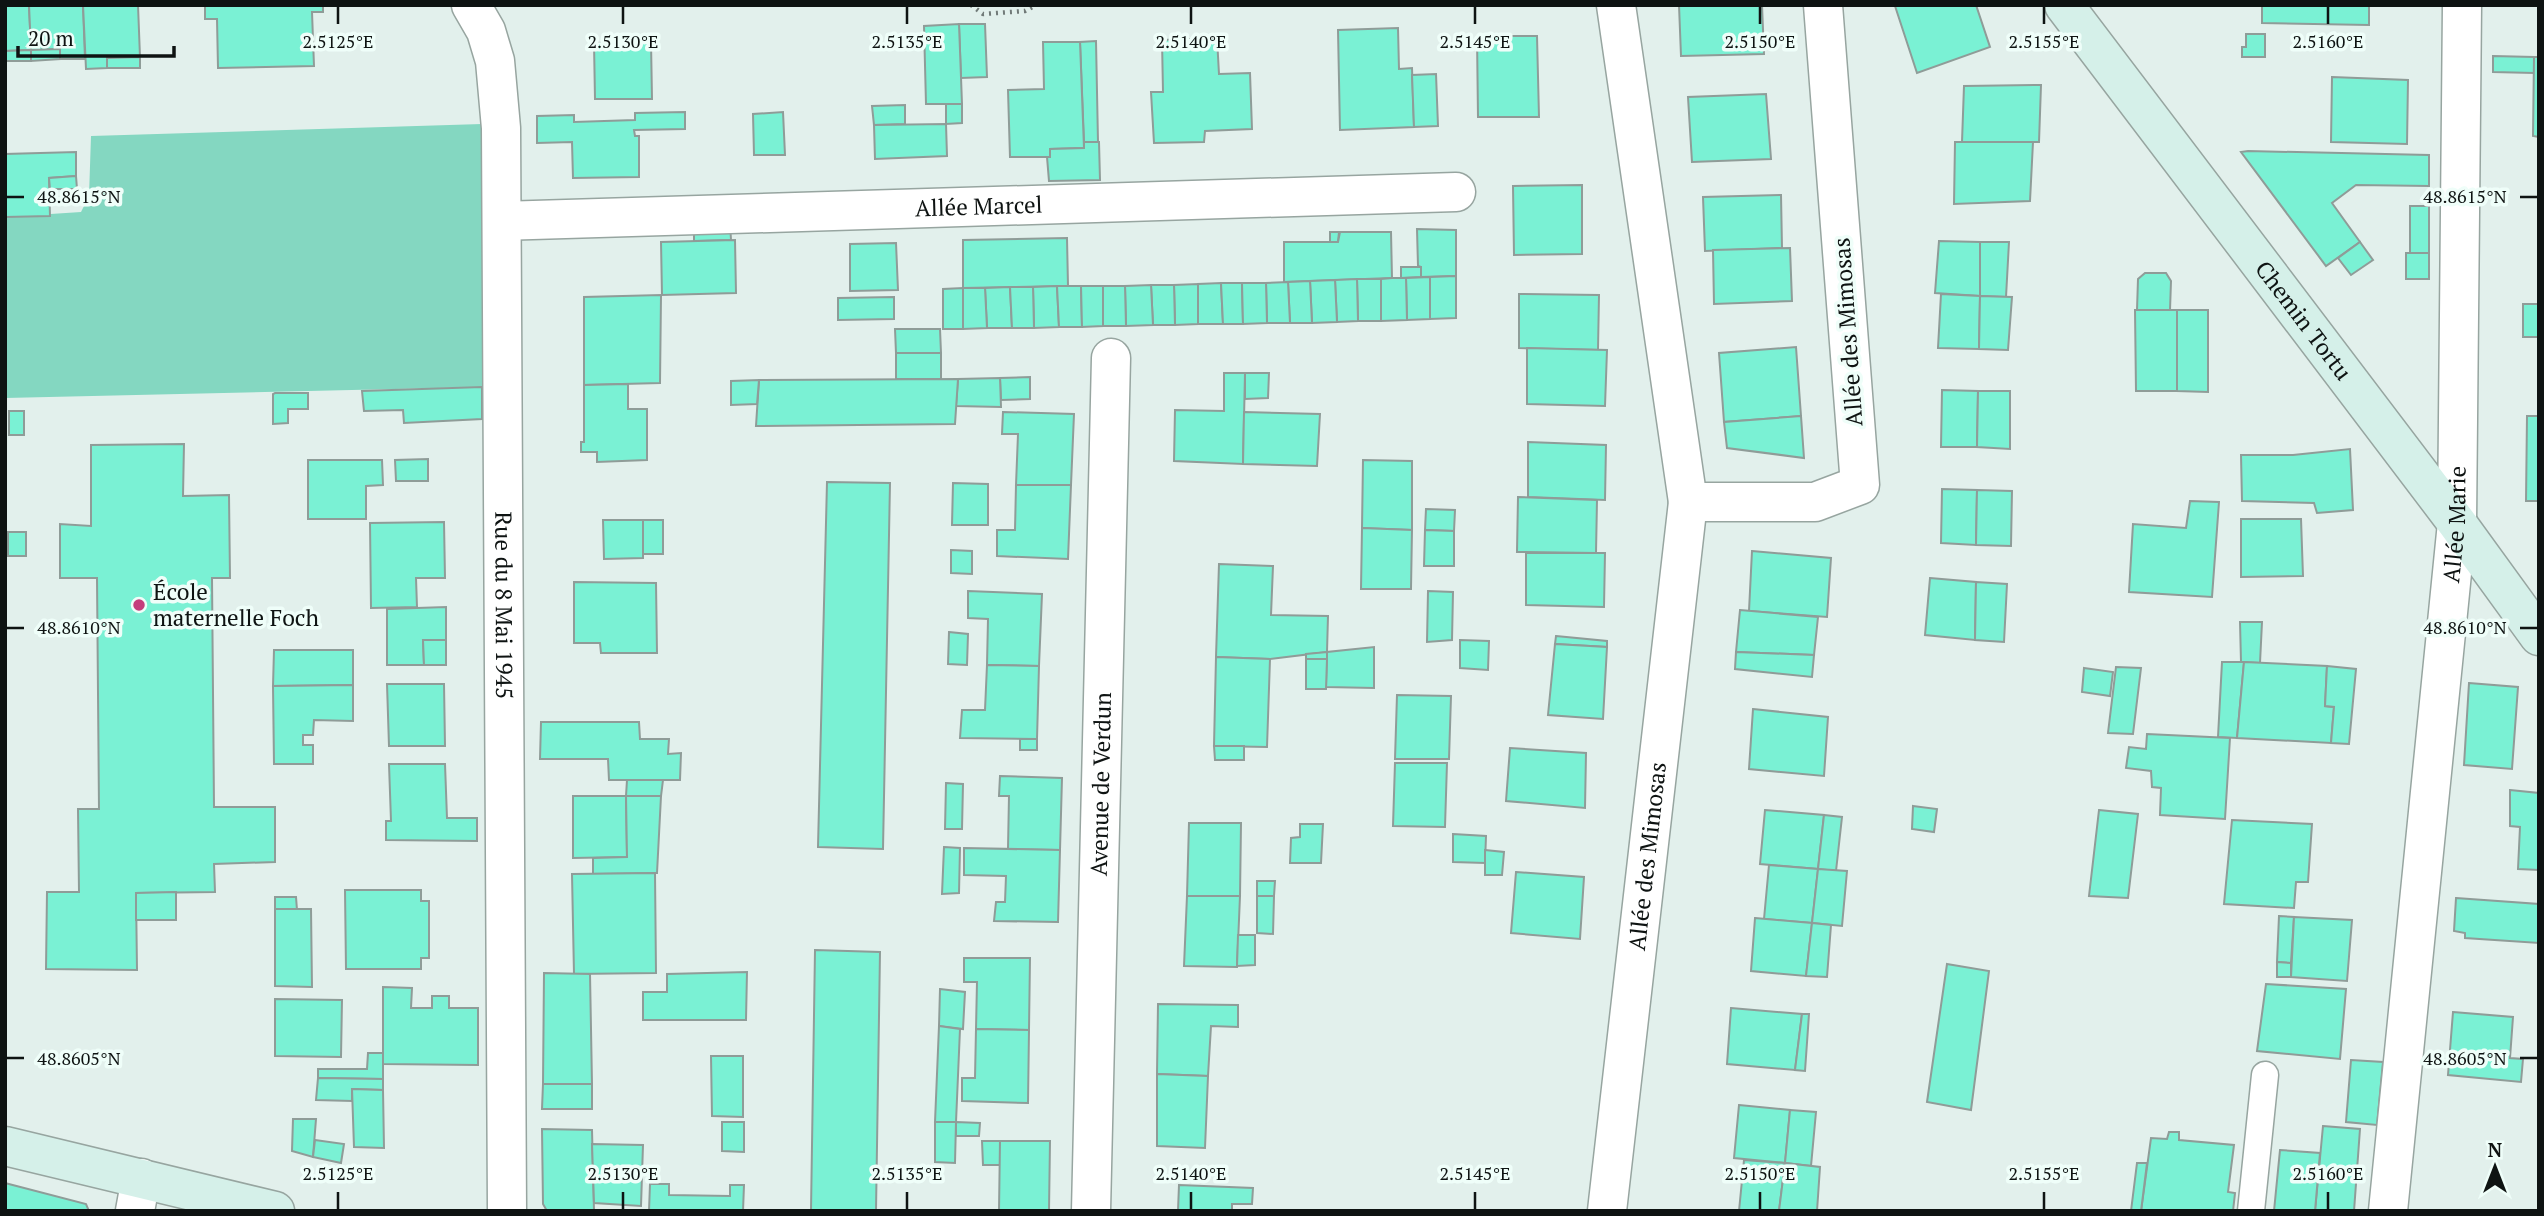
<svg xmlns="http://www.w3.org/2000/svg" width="2544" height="1216" font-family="'PT Serif',serif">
<rect width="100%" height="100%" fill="#e2f0ec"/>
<path fill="#84d7c1" d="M482,124V387L5,398V217L81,212L89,196L91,136Z"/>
<g fill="#7af1d4" stroke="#8f9c98" stroke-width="2">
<path d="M5,5H29L31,50L5,51Z"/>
<path d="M29,5H83L85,59H60V49L31,50Z"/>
<path d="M83,5H138L140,57L107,58V68L86,69Z"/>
<path d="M205,5H323V12H312L314,66L218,68L217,19H205Z"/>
<path d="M1679,5H1762L1764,54L1681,56Z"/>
<path d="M1898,5H1976L1990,47L1917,73L1895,6Z"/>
<path d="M2262,5H2369V25L2262,23Z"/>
<path d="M959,24H985L987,77L961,78Z"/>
<path d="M959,24L962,104H926L924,26Z"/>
<path d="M1398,28L1399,69L1412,68L1414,127L1340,130L1338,30Z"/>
<path d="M2246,34H2265V57H2242V47H2246Z"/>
<path d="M1477,36H1537L1539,117H1478Z"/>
<path d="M1217,38L1219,74L1250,73L1252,129L1205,131L1204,142L1154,143L1151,92H1163L1162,40Z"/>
<path d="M1096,41L1098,142H1084L1080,42Z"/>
<path d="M651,42L652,99H595L594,43Z"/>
<path d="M1043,42H1080L1084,148L1050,149V157H1010L1008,90L1044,89Z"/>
<path d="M60,49V59L31,61V50Z"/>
<path d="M31,50V61H5V51Z"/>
<path d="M2493,56L2534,57V73L2493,72Z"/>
<path d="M140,57V68H107V58Z"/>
<path d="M2534,57H2539V137L2533,136Z"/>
<path d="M1436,74L1438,126L1414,127L1412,75Z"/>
<path d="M2332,77L2408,80L2407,144L2331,142Z"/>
<path d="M2041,85L2039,142H1962L1964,86Z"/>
<path d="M1766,94L1771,159L1692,162L1688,97Z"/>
<path d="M946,104H962V123L946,124Z"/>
<path d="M905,105V124L874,125L872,106Z"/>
<path d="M685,112V129L634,130L635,136H639V177L573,178L572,142L537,143V116L574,115V122L635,120V113Z"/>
<path d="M783,112L785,155H754L753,114Z"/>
<path d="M946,124L947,156L875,159L874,125Z"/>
<path d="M1084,142H1099L1100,180L1049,181L1047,157H1050V149L1084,148Z"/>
<path d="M1955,142H2033L2030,201L1954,204Z"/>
<path d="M2248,151L2429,155V186L2356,185L2332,203L2360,242L2326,266L2241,152Z"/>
<path d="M76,152V176L49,178L50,216L5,217V154Z"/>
<path d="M76,176L77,189H50L49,178Z"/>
<path d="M1582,185V254L1514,255L1513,186Z"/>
<path d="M1781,195L1782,248L1705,251L1703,197Z"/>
<rect x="2410" y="206" width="19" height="47"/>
<path d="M694,223H730L731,240L694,241Z"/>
<path d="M1417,229L1456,230V276L1421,277V267L1418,266Z"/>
<path d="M1330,232H1339L1338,242H1330Z"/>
<path d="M1340,232H1391L1392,278L1284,282V242H1338Z"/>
<path d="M1067,238L1068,286L963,288V240Z"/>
<path d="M735,240L736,293L662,295L661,242Z"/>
<path d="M1939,241L1980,242V296L1935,293Z"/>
<path d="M1980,242H2009L2006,297L1980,296Z"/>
<path d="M2360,242L2373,260L2351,275L2338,258Z"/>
<path d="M896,243L898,290L850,291V244Z"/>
<path d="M1790,248L1792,301L1714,304L1713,250Z"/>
<rect x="2406" y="253" width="23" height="26"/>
<path d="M1401,267H1421V277L1401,278Z"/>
<path d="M2145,273H2166L2171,281L2170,310H2137L2138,279Z"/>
<path d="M1456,276V318L1430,319V277Z"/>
<path d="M1430,277V319L1407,320L1406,278Z"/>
<path d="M1392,278H1406L1407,320L1381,321V279Z"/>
<path d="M1357,279H1381V321H1358Z"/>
<path d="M1357,279L1358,321L1337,322L1335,280Z"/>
<path d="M1335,280L1337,322L1312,323L1310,281Z"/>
<path d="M1310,281L1312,323H1290L1288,282Z"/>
<path d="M1288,282L1290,323H1267L1266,283Z"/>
<path d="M1221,283L1223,324H1198V284Z"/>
<path d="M1221,283H1242L1243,324H1223Z"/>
<path d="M1242,283H1266L1267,323L1243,324Z"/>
<path d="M1198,284V324L1175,325L1174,285Z"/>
<path d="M1151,285H1174L1175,325H1153Z"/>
<path d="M1151,285L1153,325L1126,326L1125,286Z"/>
<path d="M1057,286L1059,327L1034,328L1033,287Z"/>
<path d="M1057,286H1081L1082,327H1059Z"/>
<path d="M1081,286H1103V326L1082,327Z"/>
<path d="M1103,286H1125L1126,326H1103Z"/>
<path d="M1010,287L1012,328H987L985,288Z"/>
<path d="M1010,287H1033L1034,328H1012Z"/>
<path d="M963,288H985L987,328L963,329Z"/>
<path d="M963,288V329H943V289Z"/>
<path d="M1519,294L1599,295L1598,350L1519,348Z"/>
<path d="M1941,294L1980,296L1979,349L1938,348Z"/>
<path d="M661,295L660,383L584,385V297Z"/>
<path d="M1980,296L2012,297L2008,350L1979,349Z"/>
<path d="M894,297V319L838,320V298Z"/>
<rect x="2523" y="304" width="16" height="33"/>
<path d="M2135,310H2177V391H2136Z"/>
<path d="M2177,310H2208V392L2177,391Z"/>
<path d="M895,329H940L941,353H896Z"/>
<path d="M1796,347L1801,416L1724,422L1719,353Z"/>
<path d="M1527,348L1607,350L1605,406L1527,404Z"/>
<rect x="896" y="353" width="45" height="26"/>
<path d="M1224,373H1245L1243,464L1174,461L1175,410L1224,411Z"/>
<path d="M1245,373H1269L1268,398L1245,399Z"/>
<path d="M1030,377V399L1001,400L1000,378Z"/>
<path d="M1000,378L1001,407L956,406L958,379Z"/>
<path d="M958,379L955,424L756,426L759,380Z"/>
<path d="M759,380L757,404L731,405V381Z"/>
<path d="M628,384V409H647V460L597,462V452H581V442H584V385Z"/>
<path d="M482,387V419L404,423L403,410L364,411L362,391Z"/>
<path d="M1942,390L1978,391L1977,447H1941Z"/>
<path d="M1978,391H2010V449L1977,447Z"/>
<path d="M275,393H308V409H288V423L273,424V394Z"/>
<rect x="9" y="411" width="15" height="24"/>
<path d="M1003,412L1074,414L1071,485H1016L1018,434H1002Z"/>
<path d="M1244,412L1320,414L1317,466L1243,464Z"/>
<path d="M1801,416L1804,458L1727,448L1724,422Z"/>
<path d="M2527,416H2539V501H2526Z"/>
<path d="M1528,442L1606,445L1605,500L1528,497Z"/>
<path d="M184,444L183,496L229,495L230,578H212L214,807H275V862L214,864L215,892L136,893L137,970L46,969L47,892H79L78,809H99L97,578H60V524L91,526V445Z"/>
<path d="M2350,449L2353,510L2317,513L2314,503L2242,501L2241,455H2293Z"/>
<path d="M428,459V481H396L395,460Z"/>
<path d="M308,460H382L383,485L366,486V519H308Z"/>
<path d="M1363,460L1412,461V530L1362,528Z"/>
<path d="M827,482L890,483L883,849L818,847Z"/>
<path d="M953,483L988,484V525H952Z"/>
<path d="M1016,485H1071L1068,559L997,556V530H1015Z"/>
<path d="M1942,489L1977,490L1976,545L1941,543Z"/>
<path d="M1977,490L2012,491L2011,546L1976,545Z"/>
<path d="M1518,497L1597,500L1596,553L1517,552Z"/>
<path d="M2190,501L2219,502L2212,597L2129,592L2133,524L2186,528Z"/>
<path d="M1426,509L1455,510L1454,531L1425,530Z"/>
<path d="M2241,519H2301L2303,576L2241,577Z"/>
<path d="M603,520H643V558L604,559Z"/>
<rect x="643" y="520" width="20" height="34"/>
<path d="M444,522L445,578H416L417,607L371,608L370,523Z"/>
<path d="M1362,528L1412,530L1411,589H1361Z"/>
<path d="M1425,530L1454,531V566H1424Z"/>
<rect x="8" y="532" width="18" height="24"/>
<path d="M951,550L972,551V574L951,573Z"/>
<path d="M1752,551L1831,558L1827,617L1749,611Z"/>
<path d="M1526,553H1605L1604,607L1526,605Z"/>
<path d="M1219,564L1273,566L1271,615L1328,616L1327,652L1270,659L1216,657Z"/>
<path d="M1930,578L1976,582L1975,640L1925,635Z"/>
<path d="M574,582L656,583L657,653H601L600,643H574Z"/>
<path d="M1976,582L2007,584L2004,642L1975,640Z"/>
<path d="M968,591L1042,594L1039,666L987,665L988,619L968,618Z"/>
<path d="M1428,591L1453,592L1452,640L1427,642Z"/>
<path d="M446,607V640H423L424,665H387V609Z"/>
<path d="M1740,610L1818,617L1814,655L1736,652Z"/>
<path d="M2240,622H2262L2260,663L2241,662Z"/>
<path d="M949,632L968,634L967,665L948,664Z"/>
<path d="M1556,636L1607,641V647L1555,644Z"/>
<path d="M423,640H446V665H424Z"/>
<path d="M1460,640L1489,641L1488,670L1460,668Z"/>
<path d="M1555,644L1607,647L1603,719L1548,715Z"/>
<path d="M1374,647V688L1326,687L1327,652Z"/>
<path d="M274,650H353V685L273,686Z"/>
<path d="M1327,652V659H1306V654Z"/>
<path d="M1736,652L1814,655L1812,677L1735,669Z"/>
<path d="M1216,657L1270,659L1267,747L1214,746Z"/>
<path d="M1306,659H1327L1326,689H1306Z"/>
<path d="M2222,662H2244L2237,738L2218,737Z"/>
<path d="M2244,662L2327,666L2325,706L2334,707L2331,743L2237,738Z"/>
<path d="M987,665L1039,666L1037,739L960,738L962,710H985Z"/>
<path d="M2327,666L2356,669L2349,744L2331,743L2334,707L2325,706Z"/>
<path d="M2116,667L2141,668L2133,734L2108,733Z"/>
<path d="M2084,668L2113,672L2110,696L2082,692Z"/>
<path d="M2469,683L2518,687L2512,769L2464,765Z"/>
<path d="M387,684H444L445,746H389Z"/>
<path d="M353,685V721L314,720L313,735H303V745H313V764H274L273,686Z"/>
<path d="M1397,695L1451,696L1449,759H1395Z"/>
<path d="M1753,709L1828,717L1824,776L1749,769Z"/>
<path d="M541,722H639L640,739H669L668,754L681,753L680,780H609L608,759H540Z"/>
<path d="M2147,734L2230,738L2225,819L2160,815L2161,788L2152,787L2151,771L2126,768L2129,747L2146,749Z"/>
<rect x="1020" y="739" width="17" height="11"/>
<path d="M1214,746H1244V760H1215Z"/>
<path d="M1510,748L1586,753L1585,808L1506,801Z"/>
<path d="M1395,763H1447L1445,827L1393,826Z"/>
<path d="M389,764H445L447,818H477V841L386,840V821H391Z"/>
<path d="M1000,776L1062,778L1060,850L1008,849L1009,796H999Z"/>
<path d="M627,780H663L661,796H626Z"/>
<path d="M946,783L963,784L962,829H945Z"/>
<path d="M2510,790L2539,793V870L2518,869L2520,827L2510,826Z"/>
<path d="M573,796H626L627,857L573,858Z"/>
<path d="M626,796H661L657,873L593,874V858L627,857Z"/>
<path d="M1913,806L1937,809L1934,832L1912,829Z"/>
<path d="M1765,810L1824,815L1818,869L1760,864Z"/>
<path d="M2099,810L2138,814L2128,898L2089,896Z"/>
<path d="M1824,815L1842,817L1836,871L1818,869Z"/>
<path d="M2232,820L2312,824L2308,882H2296L2294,908L2224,904Z"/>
<path d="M1189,823H1241L1240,896H1187Z"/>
<path d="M1300,824H1323L1321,863H1290L1291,838L1300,837Z"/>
<path d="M1453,834L1486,836L1485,863L1453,862Z"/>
<path d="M944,847L960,848L959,893L942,894Z"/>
<path d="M964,848L1060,850L1058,922L994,921L996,902H1005L1006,876L964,875Z"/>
<path d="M1485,850L1504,852L1502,875H1485Z"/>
<path d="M1769,865L1818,869L1812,923L1764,919Z"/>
<path d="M1818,869L1847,871L1842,926L1812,923Z"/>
<path d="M1516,872L1584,877L1580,939L1511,933Z"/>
<path d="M655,873L656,973L574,974L572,874Z"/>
<path d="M1257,881H1275L1274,896H1257Z"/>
<path d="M345,890H421V901H429V958H421V969H346Z"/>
<path d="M176,892V920H136V893Z"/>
<path d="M1187,896H1240L1237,967L1184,966Z"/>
<path d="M1257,896H1274L1273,934L1257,933Z"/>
<path d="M275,897H296L297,910L275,909Z"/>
<path d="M2456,898L2539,904V943L2465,938V933L2454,931Z"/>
<path d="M275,909H311L312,987L275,986Z"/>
<path d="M2279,916L2294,917L2291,963L2277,962Z"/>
<path d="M2294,917L2352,920L2347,981L2291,977Z"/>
<path d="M1755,918L1812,923L1806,976L1751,971Z"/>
<path d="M1812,923L1831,925L1827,977L1806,976Z"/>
<path d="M1238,935H1255V965L1237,966Z"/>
<path d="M815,950L880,952L876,1211H811Z"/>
<path d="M964,958H1030L1029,1030L976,1029L977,982H964Z"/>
<path d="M2277,962L2291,963V977H2277Z"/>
<path d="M1947,964L1989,971L1971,1110L1927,1102Z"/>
<path d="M747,972L746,1020H643V992H667V974Z"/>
<path d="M544,973L590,974L592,1084H543Z"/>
<path d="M2266,984L2346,989L2340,1059L2257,1051Z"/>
<path d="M383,987L412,988L411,1008H432V996H449V1008H478V1065L383,1064Z"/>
<path d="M940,989L965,992L963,1029L939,1026Z"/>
<path d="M275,999L342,1000L341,1057L275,1056Z"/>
<path d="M1158,1004L1238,1005V1027L1211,1026L1208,1076L1157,1074Z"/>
<path d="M1731,1008L1802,1014L1795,1070L1727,1064Z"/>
<path d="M2453,1012L2513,1017L2510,1058L2523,1059L2521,1082L2448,1075Z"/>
<path d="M1802,1014H1809L1805,1071L1795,1070Z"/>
<path d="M939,1026L960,1029L956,1122H935Z"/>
<path d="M976,1029L1029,1030L1028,1103L962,1101V1078H975Z"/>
<path d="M368,1053H383V1079L318,1078V1069H367Z"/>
<path d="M711,1056H743V1117L712,1116Z"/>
<path d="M2351,1060L2383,1062L2377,1125L2346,1122Z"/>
<path d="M1157,1074L1208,1076L1205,1148L1157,1146Z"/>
<path d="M318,1078L383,1079V1090L352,1089V1101L316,1100Z"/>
<path d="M543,1084H592V1109H542Z"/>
<path d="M352,1089L383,1090L384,1148L354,1147Z"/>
<path d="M1739,1105L1790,1110L1785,1163L1734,1158Z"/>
<path d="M1790,1110L1816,1112L1811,1166L1785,1163Z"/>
<path d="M293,1119H316L313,1157L292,1151Z"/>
<path d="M722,1122H744V1152L722,1151Z"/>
<path d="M935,1122H956L955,1163L935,1162Z"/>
<path d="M956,1122L980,1123L979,1136H956Z"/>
<path d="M2323,1126L2360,1129L2354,1211H2315Z"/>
<path d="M542,1129L592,1130L594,1211H547L543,1204Z"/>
<path d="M2169,1132H2179V1140L2234,1145L2228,1192L2235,1193L2233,1211H2141L2151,1138L2167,1139Z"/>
<path d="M315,1140L344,1144L341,1163L313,1157Z"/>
<path d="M982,1141H1000V1165H983Z"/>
<path d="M1000,1141H1050L1049,1211H999Z"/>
<path d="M592,1144L643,1145L641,1206L594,1203Z"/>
<path d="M2280,1150L2320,1153L2315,1211H2274Z"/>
<path d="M1744,1160L1785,1163L1779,1211H1739Z"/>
<path d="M1785,1163L1820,1167L1817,1211H1779Z"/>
<path d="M2137,1163H2147L2141,1211H2131Z"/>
<path d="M5,1183L86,1204L89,1211H5Z"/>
<path d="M650,1184H669V1195L730,1196V1185H744L743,1211H649Z"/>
<path d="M1179,1185L1253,1188L1252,1204H1232V1211H1178Z"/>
</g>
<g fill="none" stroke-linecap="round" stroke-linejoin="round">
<g stroke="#97a5a0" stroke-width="29">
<path id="lane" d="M2251,1211L2265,1075"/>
</g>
<g stroke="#97a5a0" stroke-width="41">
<g id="street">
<path id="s1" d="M471,5L486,31L495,61L501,128L507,1211"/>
<path d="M1616,5L1688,502H1815L1860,485L1823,5"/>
<path id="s2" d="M503,221L1456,192"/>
<path d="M135,1211L141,1178"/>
<path id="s3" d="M1091,1211L1111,358"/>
<path id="s4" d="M1607,1211L1688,502"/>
<path id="s5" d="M2388,1211L2457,523L2462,5"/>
</g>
</g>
<g stroke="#97a5a0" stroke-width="41">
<g id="secondary">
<path id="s6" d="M2064,5L2457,523L2539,636"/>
<path d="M5,1146L275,1211"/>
</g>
</g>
<path stroke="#717a78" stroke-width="4.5" stroke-dasharray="2 5" stroke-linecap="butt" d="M971,5L983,14L1025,11L1036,5"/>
<use href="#lane" stroke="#fff" stroke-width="26"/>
<use href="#street" stroke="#fff" stroke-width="38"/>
<use href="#secondary" stroke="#d5f0e9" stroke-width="38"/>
</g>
<path fill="none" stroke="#0e1312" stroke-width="2.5" d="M338,7V24M623,7V24M907,7V24M1191,7V24M1475,7V24M1760,7V24M2044,7V24M2328,7V24M7,197H24M2520,197H2537M7,628H24M2520,628H2537M7,1058H24M2520,1058H2537M338,1192V1209M623,1192V1209M907,1192V1209M1191,1192V1209M1475,1192V1209M1760,1192V1209M2044,1192V1209M2328,1192V1209"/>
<circle fill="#c43d7c" stroke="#effef9" stroke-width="2.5" cx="139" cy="605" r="7"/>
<g text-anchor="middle" stroke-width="7" stroke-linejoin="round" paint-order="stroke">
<g font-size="23" fill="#0e1312" stroke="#effef9">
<text dy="8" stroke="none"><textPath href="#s2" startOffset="476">Allée Marcel</textPath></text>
<text dy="8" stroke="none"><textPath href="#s6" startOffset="396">Chemin Tortu</textPath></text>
<text transform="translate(1848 332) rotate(-94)" y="8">Allée des Mimosas</text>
<text dy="8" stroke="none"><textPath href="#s5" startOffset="690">Allée Marie</textPath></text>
<text dy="8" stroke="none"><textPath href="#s1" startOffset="606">Rue du 8 Mai 1945</textPath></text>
<text dy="8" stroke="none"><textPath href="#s3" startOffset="427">Avenue de Verdun</textPath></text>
<text dy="8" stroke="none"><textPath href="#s4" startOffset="357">Allée des Mimosas</textPath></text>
</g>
<g font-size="23" fill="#0e1312" stroke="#effef9" text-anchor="start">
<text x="153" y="600">École<tspan x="153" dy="26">maternelle Foch</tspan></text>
</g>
</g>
<g font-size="18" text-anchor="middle" fill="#0e1312" stroke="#effef9" stroke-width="7" stroke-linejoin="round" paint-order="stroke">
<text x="338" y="48">2.5125°E</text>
<text x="623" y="48">2.5130°E</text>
<text x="907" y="48">2.5135°E</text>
<text x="1191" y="48">2.5140°E</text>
<text x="1475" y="48">2.5145°E</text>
<text x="1760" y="48">2.5150°E</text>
<text x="2044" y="48">2.5155°E</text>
<text x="2328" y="48">2.5160°E</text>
<text x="79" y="203">48.8615°N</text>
<text x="2465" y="203">48.8615°N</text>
<text x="79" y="634">48.8610°N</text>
<text x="2465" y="634">48.8610°N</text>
<text x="79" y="1065">48.8605°N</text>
<text x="2465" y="1065">48.8605°N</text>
<text x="338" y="1180">2.5125°E</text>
<text x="623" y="1180">2.5130°E</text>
<text x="907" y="1180">2.5135°E</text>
<text x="1191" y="1180">2.5140°E</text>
<text x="1475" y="1180">2.5145°E</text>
<text x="1760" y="1180">2.5150°E</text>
<text x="2044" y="1180">2.5155°E</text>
<text x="2328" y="1180">2.5160°E</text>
</g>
<rect width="2544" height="1216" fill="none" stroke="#0e1312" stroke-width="14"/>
<g transform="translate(2495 1167)" stroke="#effef9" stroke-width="5" paint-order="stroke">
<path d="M0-5L12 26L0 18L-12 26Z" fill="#0e1312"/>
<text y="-10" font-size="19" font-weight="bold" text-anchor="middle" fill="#0e1312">N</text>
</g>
<path d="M18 46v10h156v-10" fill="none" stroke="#0e1312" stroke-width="3.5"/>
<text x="28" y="46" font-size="21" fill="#0e1312" stroke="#effef9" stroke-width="5" paint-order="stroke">20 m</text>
</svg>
